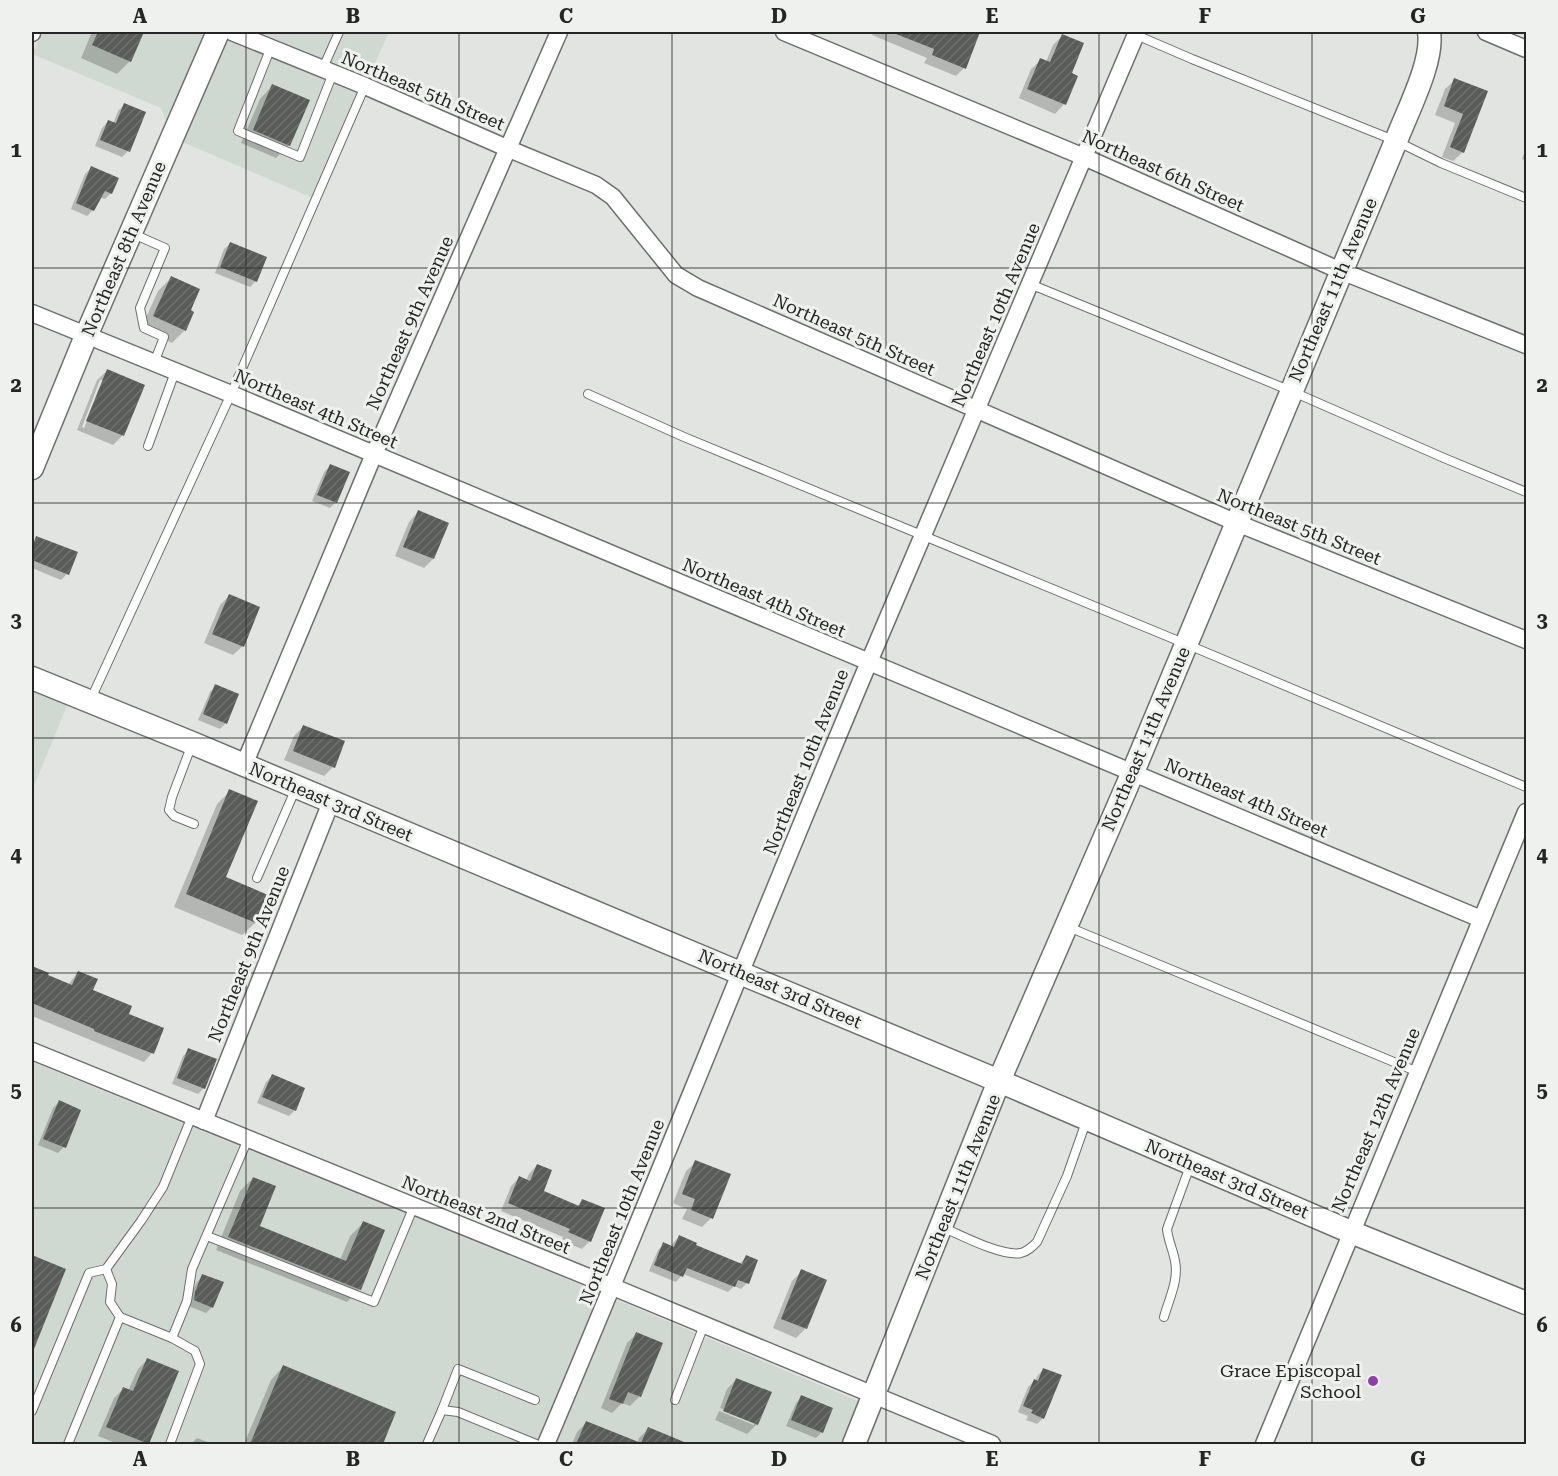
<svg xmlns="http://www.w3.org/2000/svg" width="1558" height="1476" font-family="'Roboto Serif',serif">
<defs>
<pattern id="building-hatch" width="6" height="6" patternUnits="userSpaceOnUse" patternTransform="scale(1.5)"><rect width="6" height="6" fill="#5a5c5a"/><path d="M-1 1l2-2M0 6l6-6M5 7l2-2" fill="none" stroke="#6e706e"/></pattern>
</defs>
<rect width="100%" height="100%" fill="#e1e4e1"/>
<g fill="#d0d9d1">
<path d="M42,32H209L168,126L161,108L32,54Z"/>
<path d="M258,32H389L369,77Z"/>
<path d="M225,39L361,94L313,198L180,141Z"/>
<path d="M32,689L68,703L32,791Z"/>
<path d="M32,1062L601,1293L537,1444H32Z"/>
<path d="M617,1300L863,1403L845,1444H555Z"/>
</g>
<g fill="#0003" fill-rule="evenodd">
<path d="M92,32H142L130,61L117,74L81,58Z"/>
<path d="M874,32H939L949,35L951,32H978L964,68L956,76L924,63L927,58L872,35Z"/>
<path d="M1062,36L1070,74L1064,104L1055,114L1019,98L1031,69L1041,60L1046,62L1053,45Z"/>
<path d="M1455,80L1486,92L1463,152L1453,161L1442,157L1455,123L1435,115L1445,89Z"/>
<path d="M272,86L289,145L276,158L241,143L260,99Z"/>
<path d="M124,105L128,151L122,157L95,146L102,128L108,122L113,124L118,111Z"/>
<path d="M1526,148V161L1522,159Z"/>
<path d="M91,168L111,193L105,199L100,197L93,210L87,216L71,209L85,174Z"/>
<path d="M230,244L256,281L250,287L215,273L224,249Z"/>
<path d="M171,278L189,311L185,330L172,343L141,329L158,291Z"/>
<path d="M107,371L123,435L113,445L77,430L97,380ZM100,380H104L84,428L82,427Z"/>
<path d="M330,466L336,502L330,508L312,501L324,472Z"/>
<path d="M418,512L433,559L424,568L395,556L409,522Z"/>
<path d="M37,538L67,574L61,580L32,568V543Z"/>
<path d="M229,596L243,646L233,655L204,643L220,605Z"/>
<path d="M216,686L226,723L220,729L198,720L210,692Z"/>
<path d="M304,726L333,767L324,776L284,760L294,736Z"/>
<path d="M230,791L224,878L266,895L255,923L242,935L174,907L217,804Z"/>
<path d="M32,967L47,973L46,976L68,985L78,972L91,991L127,1015L162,1029L152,1053L144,1062L32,1016Z"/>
<path d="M189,1050L204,1088L198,1094L172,1084L183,1056Z"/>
<path d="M272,1076L295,1110L289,1116L257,1103L266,1082Z"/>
<path d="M59,1102L79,1110L64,1147L58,1153L38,1145L53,1108Z"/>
<path d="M696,1162L711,1218L702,1227L682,1219L687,1209L673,1203L686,1171Z"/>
<path d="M537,1165L542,1192L576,1207L582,1201L590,1241L582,1249L561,1241L563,1237L501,1211L511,1186L519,1178L526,1181L529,1174Z"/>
<path d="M253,1178L258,1227L340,1260L350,1236L363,1223L360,1289L347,1302L216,1250L240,1191Z"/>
<path d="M679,1237L695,1246L739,1264L746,1257L747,1283L741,1289L734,1286L728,1292L683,1274L676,1282L649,1271L658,1250L664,1244L671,1247L673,1243Z"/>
<path d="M32,1257L64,1270L32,1350Z"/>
<path d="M802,1271L825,1281L806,1328L796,1338L773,1328L792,1281Z"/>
<path d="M203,1276L212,1307L206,1313L188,1306L189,1299L197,1282Z"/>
<path d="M636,1334L661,1344L639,1397L630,1406L622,1403L612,1413L601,1408L627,1343Z"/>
<path d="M147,1360L177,1372L148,1444H118L98,1436L114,1398L123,1389L128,1391L138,1369Z"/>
<path d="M283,1367L394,1413L381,1444H244L271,1380Z"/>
<path d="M1044,1369L1043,1418L1037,1424L1026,1420L1028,1416L1018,1412L1028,1387L1034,1381H1035L1038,1375Z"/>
<path d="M737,1379L757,1424L747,1434L715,1420L719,1411L754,1425V1422L720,1408L727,1389Z"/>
<path d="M802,1397L822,1432L816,1438L786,1426L796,1403Z"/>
<path d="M586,1423L637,1443L639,1438L648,1429L670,1438L667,1444H572L577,1432Z"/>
<path d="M197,1438L213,1444H191Z"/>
</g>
<g fill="url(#building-hatch)">
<path d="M98,32H144L131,62L92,45Z"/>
<path d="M891,32H980L966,69L932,55L934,49Z"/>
<path d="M1062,34L1084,43L1072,73L1078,76L1066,105L1027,89L1040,58L1050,62Z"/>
<path d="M1454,78L1488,91L1464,153L1450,147L1463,114L1444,106Z"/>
<path d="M272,84L310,100L290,146L253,130Z"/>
<path d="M124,103L146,112L130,152L100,140L108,120L116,123Z"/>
<path d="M91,166L119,178L112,194L105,191L94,211L76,203Z"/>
<path d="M230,242L267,257L257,282L220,267Z"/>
<path d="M171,276L200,289L191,310L194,312L186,331L153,316Z"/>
<path d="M107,369L145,385L124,436L86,421Z"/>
<path d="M330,464L350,472L337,503L317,495Z"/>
<path d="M418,510L449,523L434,559L403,547Z"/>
<path d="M36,536L78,552L69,575L32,560V548Z"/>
<path d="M229,594L260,607L244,647L212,634Z"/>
<path d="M215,684L239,694L227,724L203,714Z"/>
<path d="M303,725L345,741L335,768L293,751Z"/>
<path d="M229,789L258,801L226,877L268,895L256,923L186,894Z"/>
<path d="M32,966L49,973L48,975L72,985L78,971L98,979L93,990L132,1006L129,1014L164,1028L154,1054L94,1031V1029L32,1003Z"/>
<path d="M188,1048L217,1059L205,1089L177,1078Z"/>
<path d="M272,1074L305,1088L296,1111L262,1097Z"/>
<path d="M59,1100L81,1110L66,1148L43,1139Z"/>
<path d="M695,1160L731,1174L713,1219L691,1210L695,1199L682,1194Z"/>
<path d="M537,1164L552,1170L544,1191L579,1206L582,1199L605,1208L591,1242L568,1232L570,1229L508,1203L519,1176L530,1181Z"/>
<path d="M253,1177L276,1186L260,1226L346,1261L363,1221L385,1230L361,1290L228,1237Z"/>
<path d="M679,1235L697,1243L696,1245L742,1264L746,1255L758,1260L749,1284L738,1280L735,1287L687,1268L683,1277L654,1265L663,1242L674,1247Z"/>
<path d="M32,1255L66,1269L32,1354Z"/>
<path d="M801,1269L827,1280L807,1329L781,1319Z"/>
<path d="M202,1274L224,1282L213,1308L194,1300L195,1292Z"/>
<path d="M636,1332L663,1343L641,1397L628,1392L623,1404L609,1399Z"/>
<path d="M147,1358L179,1371L149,1444L106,1427L123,1387L133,1391Z"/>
<path d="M283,1365L396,1412L383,1444H250Z"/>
<path d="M1043,1368L1062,1375L1044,1419L1031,1413L1033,1410L1023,1406L1034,1379L1038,1381Z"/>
<path d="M736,1378L772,1392L758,1425L723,1411Z"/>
<path d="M801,1395L833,1408L823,1433L791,1420Z"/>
<path d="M586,1421L641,1443L648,1427L689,1444H576Z"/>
</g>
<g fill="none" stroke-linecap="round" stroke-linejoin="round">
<g stroke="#6c6f6d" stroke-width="10">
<g id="lane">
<path d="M1134,34L1192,59L1396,141L1441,163L1526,198"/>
<path d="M271,47L238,131L300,157L333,73"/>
<path d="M323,68L339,32"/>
<path d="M131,233L165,248L140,308L144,328L164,337L154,363"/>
<path d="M1030,284L1291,391L1444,458L1526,492"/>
<path d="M588,394L684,437L1186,644L1526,787"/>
<path d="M148,446L175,372"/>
<path d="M90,701L231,394L365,86"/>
<path d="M192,744L172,797L169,810L174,816L194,824"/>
<path d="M257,878L296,788"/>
<path d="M1066,926L1418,1072"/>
<path d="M942,1227C961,1235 1002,1257 1021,1253C1028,1251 1032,1247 1037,1242L1067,1176L1087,1119"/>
<path d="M207,1236L374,1302L414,1206"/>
<path d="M120,1317L172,1338L187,1301L192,1269L248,1139"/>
<path d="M1164,1317C1169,1299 1179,1280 1175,1261C1173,1250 1168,1240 1167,1229L1190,1166"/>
<path d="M675,1400L704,1325"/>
<path d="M442,1410L458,1369L535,1400"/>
<path d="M32,1411L89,1273L106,1269L141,1221L163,1187L192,1116"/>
<path d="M68,1444L120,1317L110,1302L112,1284L106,1269"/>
<path d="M170,1444L200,1364L195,1351L172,1338"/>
<path d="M427,1444L442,1410L458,1412L536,1444"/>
</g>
</g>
<g stroke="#6c6f6d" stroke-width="19">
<g id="street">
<path d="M232,32L365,86L509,149L596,185L613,197L676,275L698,288L1237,523L1526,640"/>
<path d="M784,32L1084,157L1341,271L1526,345"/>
<path d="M1486,32L1526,49"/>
<path d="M32,33V32"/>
<path d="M32,313L231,394L1481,919"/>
<path d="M244,765L374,454L559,32"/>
<path d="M32,1051L613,1287L992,1444"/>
<path d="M204,1121L331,802"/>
<path d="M546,1444C656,1185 759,922 869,662C957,452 1049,242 1137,32"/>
<path d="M1264,1444L1526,812"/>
</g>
</g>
<g stroke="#6c6f6d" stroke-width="25">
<g id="secondary">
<path d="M32,468L86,336L218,32"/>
<path d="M32,678L192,743L740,973L999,1081L1351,1232L1526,1303"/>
<path d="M854,1444L999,1081L1133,772L1396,141C1407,112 1434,61 1429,32"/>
</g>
</g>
<use href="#lane" stroke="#fff" stroke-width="8"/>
<use href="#street" stroke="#fff" stroke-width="16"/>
<use href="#secondary" stroke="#fff" stroke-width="22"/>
</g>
<path fill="none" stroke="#242524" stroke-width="1.5" stroke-opacity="0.55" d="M246,32V1444M459,32V1444M672,32V1444M886,32V1444M1099,32V1444M1312,32V1444M32,268H1526M32,503H1526M32,738H1526M32,973H1526M32,1208H1526"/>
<circle fill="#903dab" stroke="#eef1ee" stroke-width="2" cx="1373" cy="1381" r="6"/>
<g text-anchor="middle" stroke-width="6" stroke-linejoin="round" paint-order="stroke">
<g font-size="18" fill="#242524" stroke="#eef1ee">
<text transform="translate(423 91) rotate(23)" y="6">Northeast 5th Street</text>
<text transform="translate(1163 171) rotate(24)" y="6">Northeast 6th Street</text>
<text transform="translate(124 249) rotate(-67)" y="6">Northeast 8th Avenue</text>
<text transform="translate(1333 290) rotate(-67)" y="6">Northeast 11th Avenue</text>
<text transform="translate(996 315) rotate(-67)" y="6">Northeast 10th Avenue</text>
<text transform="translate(410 323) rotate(-66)" y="6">Northeast 9th Avenue</text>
<text transform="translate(854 335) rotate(24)" y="6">Northeast 5th Street</text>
<text transform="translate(316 409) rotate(23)" y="6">Northeast 4th Street</text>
<text transform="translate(1299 527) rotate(22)" y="6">Northeast 5th Street</text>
<text transform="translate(764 598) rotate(23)" y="6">Northeast 4th Street</text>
<text transform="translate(1146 739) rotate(-67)" y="6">Northeast 11th Avenue</text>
<text transform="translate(806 762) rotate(-68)" y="6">Northeast 10th Avenue</text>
<text transform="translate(1246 798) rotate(23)" y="6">Northeast 4th Street</text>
<text transform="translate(331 802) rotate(23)" y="6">Northeast 3rd Street</text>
<text transform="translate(249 954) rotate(-68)" y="6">Northeast 9th Avenue</text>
<text transform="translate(780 989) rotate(23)" y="6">Northeast 3rd Street</text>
<text transform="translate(1376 1120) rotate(-67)" y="6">Northeast 12th Avenue</text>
<text transform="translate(1227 1179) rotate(23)" y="6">Northeast 3rd Street</text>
<text transform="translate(958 1187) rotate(-68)" y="6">Northeast 11th Avenue</text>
<text transform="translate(622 1212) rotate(-68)" y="6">Northeast 10th Avenue</text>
<text transform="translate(486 1215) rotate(22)" y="6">Northeast 2nd Street</text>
</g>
<g font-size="18" fill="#242524" stroke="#eef1ee" text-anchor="end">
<text x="1361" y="1377">Grace Episcopal<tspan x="1361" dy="21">School</tspan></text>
</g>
</g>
<rect width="1558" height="1476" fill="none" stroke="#eef1ee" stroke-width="66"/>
<rect x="33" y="33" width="1492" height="1410" fill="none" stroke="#242524" stroke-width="2"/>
<g font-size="20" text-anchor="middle" font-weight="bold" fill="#242524">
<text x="140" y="23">A</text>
<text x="353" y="23">B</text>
<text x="566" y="23">C</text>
<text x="779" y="23">D</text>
<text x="992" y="23">E</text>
<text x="1205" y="23">F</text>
<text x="1418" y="23">G</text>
<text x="16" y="157">1</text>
<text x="1542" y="157">1</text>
<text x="16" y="392">2</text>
<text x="1542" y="392">2</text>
<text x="16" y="627">3</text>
<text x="1542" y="627">3</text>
<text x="16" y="862">4</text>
<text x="1542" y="862">4</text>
<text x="16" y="1097">5</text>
<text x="1542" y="1097">5</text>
<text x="16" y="1332">6</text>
<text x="1542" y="1332">6</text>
<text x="140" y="1466">A</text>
<text x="353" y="1466">B</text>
<text x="566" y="1466">C</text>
<text x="779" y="1466">D</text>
<text x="992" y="1466">E</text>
<text x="1205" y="1466">F</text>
<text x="1418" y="1466">G</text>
</g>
</svg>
